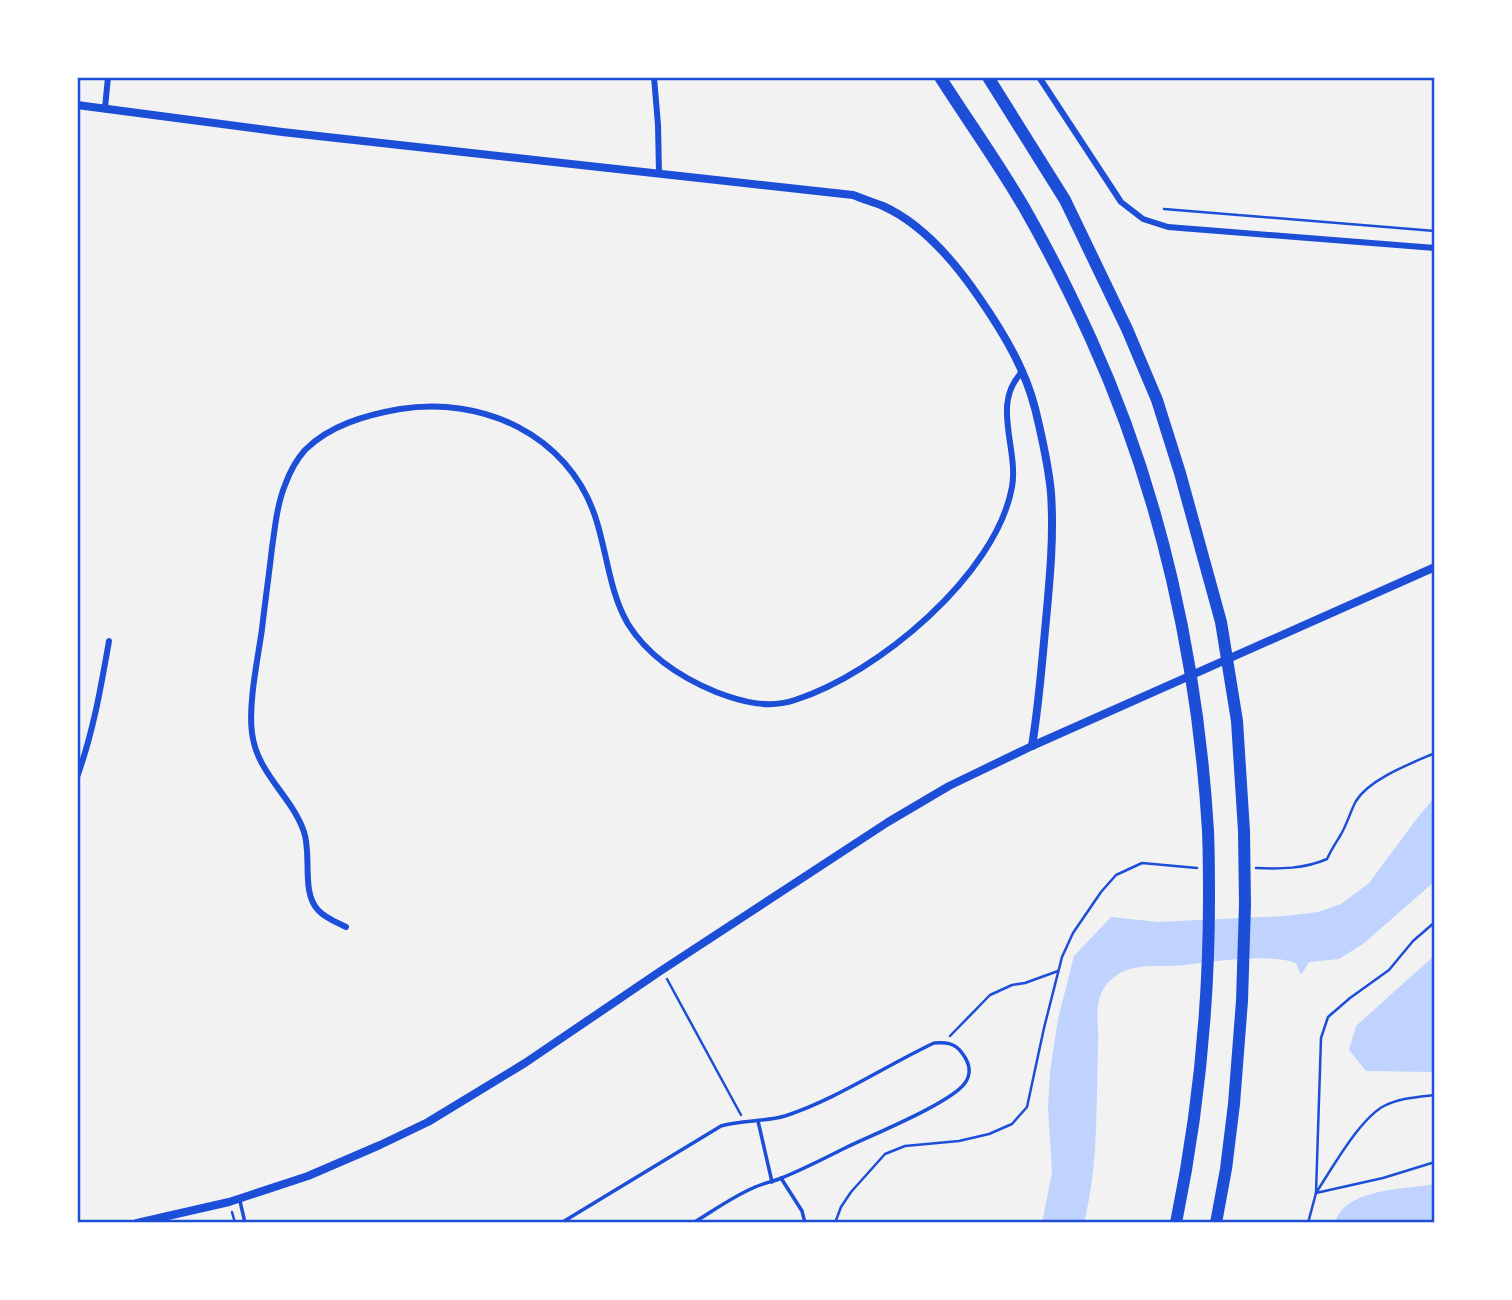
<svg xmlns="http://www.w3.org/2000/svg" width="1512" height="1300" font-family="Roboto,sans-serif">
<rect width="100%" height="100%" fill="#f2f2f2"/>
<g fill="#bfd3fe">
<path d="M1435,797V881L1363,944L1339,959L1309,962L1301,975L1296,963C1270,953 1214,961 1185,965C1161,968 1133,961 1113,978C1105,984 1099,995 1098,1005C1096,1017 1099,1031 1098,1043C1096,1103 1099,1164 1084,1223H1042L1052,1172L1048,1108L1050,1072L1058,1019L1074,956L1111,917L1158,922L1284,916L1318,912L1341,904L1369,883L1418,817Z"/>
<path d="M1435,955V1072L1366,1071L1349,1050L1356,1026Z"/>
<path d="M1435,1184V1223H1335C1346,1187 1405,1190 1435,1184Z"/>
</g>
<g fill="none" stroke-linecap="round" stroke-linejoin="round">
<g stroke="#1d4ed8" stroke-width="2.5">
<path d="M1164,209L1435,231"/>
<path d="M1256,868C1281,869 1304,869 1327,859C1331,850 1335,844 1340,836C1347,825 1350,812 1356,801C1369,779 1412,763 1435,753"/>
<path d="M667,979L741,1115"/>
<path d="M950,1036L990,995L1012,985L1025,983L1058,971"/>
<path d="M1316,1193C1332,1168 1358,1122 1382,1107C1398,1098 1417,1097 1435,1095"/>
<path d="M1316,1193L1383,1178L1435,1162"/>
<path d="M232,1212L235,1223"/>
<path d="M835,1223L841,1207L851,1192L885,1154L905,1146L959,1141L989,1134L1012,1124L1027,1107L1044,1028L1062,957L1073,933L1101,892L1116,875L1142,863L1197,868"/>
<path d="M1308,1223L1316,1193L1321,1038L1328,1017L1350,998L1389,970L1413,941L1435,922"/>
</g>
<g stroke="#1d4ed8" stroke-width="3.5">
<path d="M758,1121L772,1182"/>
<path d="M781,1178L802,1211L805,1223"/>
<path d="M240,1201L245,1223"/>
<path d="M561,1223L721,1126C742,1120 764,1122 785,1116C837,1099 885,1066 934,1043C946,1042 955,1043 962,1053C969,1062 972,1073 965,1083C951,1103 872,1135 847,1147C825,1158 802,1170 779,1179C771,1182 761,1184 753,1188C732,1197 713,1211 693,1223"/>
</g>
<g stroke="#1d4ed8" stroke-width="6">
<path d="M654,77L658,125L659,173"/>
<path d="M1039,77L1121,202L1143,219L1168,227L1435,248"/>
<path d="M105,108L108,77"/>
<path d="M77,777C93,733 101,687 109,641"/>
<path d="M346,927C336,922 325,918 318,910C301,892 312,855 304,832C292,796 257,774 252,733C248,704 258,658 262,629C265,602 269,575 272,548C275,527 277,505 285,485C289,474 297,459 305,450C330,425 366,415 400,409C482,396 567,434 595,516C607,551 609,592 628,624C648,656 682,678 716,692C742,702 768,709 795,700C877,674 996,575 1012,487C1019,448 990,403 1023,371"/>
</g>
<g stroke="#1d4ed8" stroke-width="8">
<path d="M77,105L282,132L853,195C863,199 873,202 883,206C923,224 954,261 978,296C994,319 1010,344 1021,369C1029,386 1035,406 1039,425C1044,447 1049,470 1051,493C1054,535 1050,577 1046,620C1042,662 1039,704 1032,746"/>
<path d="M137,1223L229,1202L308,1176L380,1145L428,1122L525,1063L662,970L888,822L949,786L1032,746L1435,567"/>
</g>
<g stroke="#1d4ed8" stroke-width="12">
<path d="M940,77C968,121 999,164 1025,209C1049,251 1071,295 1091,339C1161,493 1198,663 1208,831C1209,854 1209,876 1209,898C1209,1007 1198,1116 1176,1223"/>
<path d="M988,77L1065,200L1127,329L1157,400L1180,473L1221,622L1237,721L1244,831L1245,904L1242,1001L1234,1104L1226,1169L1216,1223"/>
</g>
</g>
<rect width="1512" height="1300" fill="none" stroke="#ffffff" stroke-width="158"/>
<rect x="79" y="79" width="1354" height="1142" fill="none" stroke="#1d4ed8" stroke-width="2.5"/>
</svg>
